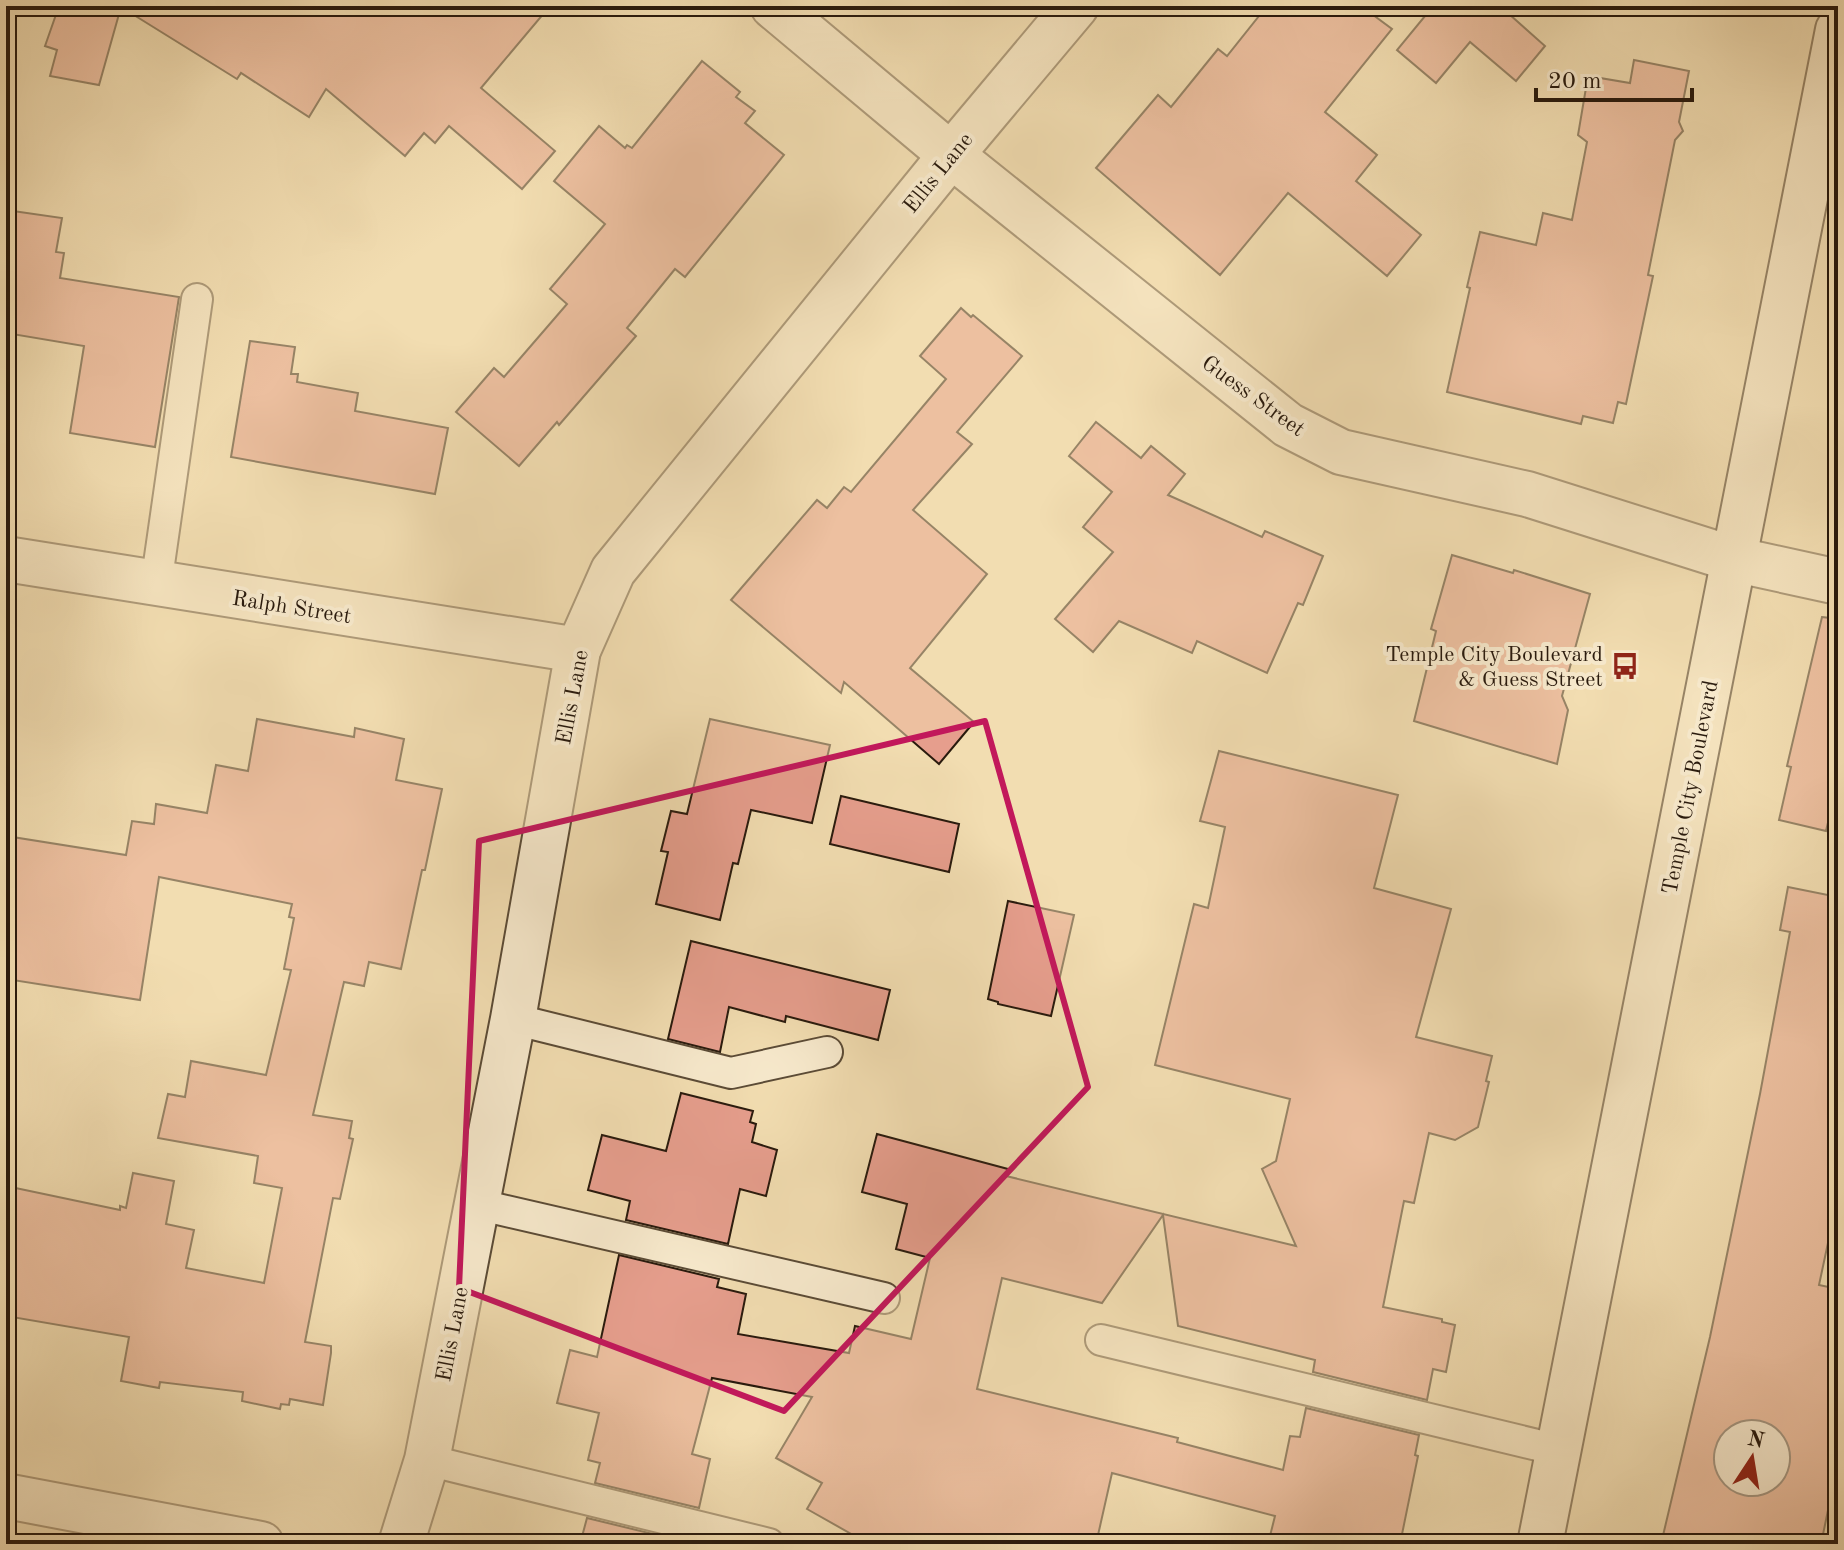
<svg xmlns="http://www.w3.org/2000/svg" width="1844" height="1550" font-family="'Old Standard TT',serif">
<rect width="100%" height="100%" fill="#f2ddb1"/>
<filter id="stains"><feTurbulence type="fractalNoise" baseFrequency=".0025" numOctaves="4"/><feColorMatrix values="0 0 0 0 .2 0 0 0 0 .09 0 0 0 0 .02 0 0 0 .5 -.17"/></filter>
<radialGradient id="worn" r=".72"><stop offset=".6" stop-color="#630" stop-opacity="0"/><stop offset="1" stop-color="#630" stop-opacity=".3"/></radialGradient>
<g fill="#e69e8d" stroke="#291a0d" stroke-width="2" fill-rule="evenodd">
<path d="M59,6H550L481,88L555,151L522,189L449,126L435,143L424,133L405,156L326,89L309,117L241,73L237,79L121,7L99,85L50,76L57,50L45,46Z"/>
<path d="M1267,6H1361L1392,29L1325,112L1377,155L1356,181L1421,235L1387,276L1288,193L1220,275L1096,168L1158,95L1171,107L1218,49L1227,56Z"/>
<path d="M1426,6H1500L1545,46L1516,81L1470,42L1436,83L1397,50L1430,10Z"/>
<path d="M1634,60L1689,71L1679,122L1683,131L1675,140L1648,275L1653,276L1626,404L1618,402L1613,423L1583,416L1581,424L1447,392L1470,288L1467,287L1480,232L1536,245L1543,213L1572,220L1587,142L1578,135L1588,76L1630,83Z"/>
<path d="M702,61L740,92L736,97L755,111L745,123L784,155L685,277L675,269L627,328L636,336L559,425L557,422L519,466L456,412L494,368L504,377L567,304L550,289L605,224L554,181L599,126L625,148L627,145L632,148Z"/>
<path d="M6,210L62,218L56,252L64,253L60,278L179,297L155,447L70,433L84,346L6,333Z"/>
<path d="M961,308L971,317L973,315L1022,356L957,432L972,444L913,510L987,574L910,668L974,722L939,764L844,682L841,693L731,600L817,500L827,508L844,487L851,492L946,379L920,356Z"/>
<path d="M250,341L295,347L291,374H298L297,382L358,393L355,411L448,428L435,494L231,457Z"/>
<path d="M1096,422L1141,458L1151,446L1185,474L1168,495L1262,537L1265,531L1323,556L1303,605L1298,603L1267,673L1197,641L1192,653L1119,621L1093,652L1055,619L1113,552L1083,527L1112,492L1069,456Z"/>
<path d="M1452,555L1513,573L1514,570L1590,594L1562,696L1568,710L1557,764L1414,721L1436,631L1431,629Z"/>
<path d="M1822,617L1838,619V780L1826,831L1779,820L1791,767L1787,766Z"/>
<path d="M257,719L354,737L355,728L404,739L396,780L442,789L425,870H422L401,969L369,962L364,986L344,982L313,1115L352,1121L349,1138L353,1139L340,1199L333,1198L305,1342L331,1346V1353L323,1405L290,1399L289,1405L281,1404L280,1409L242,1401L243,1392L160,1382L159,1388L121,1381L129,1337L6,1316V1186L120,1210V1206L126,1208L133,1173L174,1181L166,1224L194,1230L186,1268L264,1283L282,1188L254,1183L258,1156L158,1138L168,1094L185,1097L191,1061L266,1075L291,970L284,969L294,918L289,917L292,904L159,877L140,1000L6,979V836L126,855L132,821L154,824L156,804L207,813L216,765L248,771Z"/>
<path d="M710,719L830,745L812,823L751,810L738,864L733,863L720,920L656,904L668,852L661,851L671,811L687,814Z"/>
<path d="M1219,751L1398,795L1374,888L1451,909L1416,1037L1492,1056L1486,1081L1489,1082L1478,1127L1455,1140L1429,1133L1414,1203L1404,1201L1383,1307L1442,1319V1322L1455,1325L1446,1372L1433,1369L1427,1400L1313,1372L1315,1360L1178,1326L1163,1215L1102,1303L1002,1278L977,1389L1178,1438L1177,1442L1283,1470L1290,1436L1300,1437L1306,1408L1419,1435L1415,1455L1418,1456L1400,1544H1268L1275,1516L1112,1473L1096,1544H869L807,1509L822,1483L776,1458L812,1397L712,1378L692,1454L710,1459L699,1508L595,1483L600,1463L588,1460L599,1413L557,1403L570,1350L597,1357L619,1255L719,1279L717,1287L746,1294L738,1334L849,1353L855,1326L911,1339L930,1258L896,1249L907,1204L862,1192L877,1134L1008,1169L1006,1176L1296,1246L1262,1169L1276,1161L1290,1099L1155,1065L1194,904L1208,908L1225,827L1200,821Z"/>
<path d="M841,796L959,824L949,872L830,844Z"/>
<path d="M1788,887L1838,897V1196L1819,1285L1838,1289V1462L1821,1544H1661L1710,1337L1760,1094L1790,932L1780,930ZM1728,1434H1776V1482H1728Z"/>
<path d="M1008,901L1074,915L1051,1016L998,1004V1002L988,999Z"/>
<path d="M691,941L890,990L878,1040L786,1016L785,1022L729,1007L720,1052L668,1039Z"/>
<path d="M681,1093L753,1111L750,1122L756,1124L752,1142L777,1150L766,1196L740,1189L728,1244L626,1220L630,1201L588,1190L602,1135L666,1151Z"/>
<path d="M587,1518L690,1543V1544H580Z"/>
</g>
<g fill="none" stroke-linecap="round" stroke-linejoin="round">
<g stroke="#5b4b36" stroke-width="34">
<g id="service">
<path d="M156,585L197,299"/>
<path d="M513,1019L731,1073L827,1052"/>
<path d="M476,1204L884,1298"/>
<path d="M1101,1340L1558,1450"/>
<path d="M427,1460L769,1544"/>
</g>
</g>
<g stroke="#5b4b36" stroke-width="48">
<g id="minor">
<path d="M773,6L951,155L1288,425L1341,452L1527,494L1733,559L1838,582"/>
<path d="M6,559L578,650"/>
<path d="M6,1496L261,1544"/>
<path d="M401,1544L427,1460L513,1019L578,650L613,571L951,155L1076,6"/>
</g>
</g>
<g stroke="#291a0d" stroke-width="48">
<path id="secondary" d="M1540,1544L1838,30"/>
</g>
<use href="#service" stroke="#f7e9cc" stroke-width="30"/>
<use href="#minor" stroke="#f7e9cc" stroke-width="44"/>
<use href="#secondary" stroke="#f7e9cc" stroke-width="44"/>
</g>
<path d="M0 0H1844V1550H0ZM985,721L1088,1087L784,1411L459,1288L479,841Z" fill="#f2ddb1" fill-opacity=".55" fill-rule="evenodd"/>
<path fill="none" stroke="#c2185b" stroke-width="6" stroke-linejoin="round" d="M985,721L1088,1087L784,1411L459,1288L479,841Z"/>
<defs>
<g id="bus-bare" transform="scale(2.16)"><path d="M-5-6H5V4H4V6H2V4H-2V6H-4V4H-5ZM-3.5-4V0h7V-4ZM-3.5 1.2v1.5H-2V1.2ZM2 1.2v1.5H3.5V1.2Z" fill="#8f2418" stroke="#f7e9cc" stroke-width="2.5" paint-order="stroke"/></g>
</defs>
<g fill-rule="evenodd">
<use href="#bus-bare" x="1625" y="666"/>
</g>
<g text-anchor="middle" stroke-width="8" stroke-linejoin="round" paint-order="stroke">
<g font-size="22" fill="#291a0d" stroke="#f7e9cc">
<text transform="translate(937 172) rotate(-51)" y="8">Ellis Lane</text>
<text transform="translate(1254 395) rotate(36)" y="8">Guess Street</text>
<text transform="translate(292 606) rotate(9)" y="8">Ralph Street</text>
<text transform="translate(571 697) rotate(-79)" y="8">Ellis Lane</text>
<text transform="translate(1689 787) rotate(-79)" y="8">Temple City Boulevard</text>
<text transform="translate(451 1334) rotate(-79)" y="8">Ellis Lane</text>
</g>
<g font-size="22" fill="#291a0d" stroke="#f7e9cc" text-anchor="end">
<text x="1603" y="661">Temple City Boulevard<tspan x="1603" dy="25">&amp; Guess Street</tspan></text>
</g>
</g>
<rect width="1844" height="1550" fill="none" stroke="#f2ddb1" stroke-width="32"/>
<rect x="8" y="8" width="1828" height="1534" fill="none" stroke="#291a0d" stroke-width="4"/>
<rect x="16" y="16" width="1812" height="1518" fill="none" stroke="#291a0d" stroke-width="2"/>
<g transform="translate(1752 1458) rotate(12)"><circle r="38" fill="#f7e9cc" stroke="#a59680" stroke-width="2"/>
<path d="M0-6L14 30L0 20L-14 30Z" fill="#8f2418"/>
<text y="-12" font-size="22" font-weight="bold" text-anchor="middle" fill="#291a0d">N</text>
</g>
<path d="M1536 88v12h156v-12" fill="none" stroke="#291a0d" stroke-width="4"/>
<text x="1548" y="88" font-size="24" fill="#291a0d" stroke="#f7e9cc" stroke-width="6" paint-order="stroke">20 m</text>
<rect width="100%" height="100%" filter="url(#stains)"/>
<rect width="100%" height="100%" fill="url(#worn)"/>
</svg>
